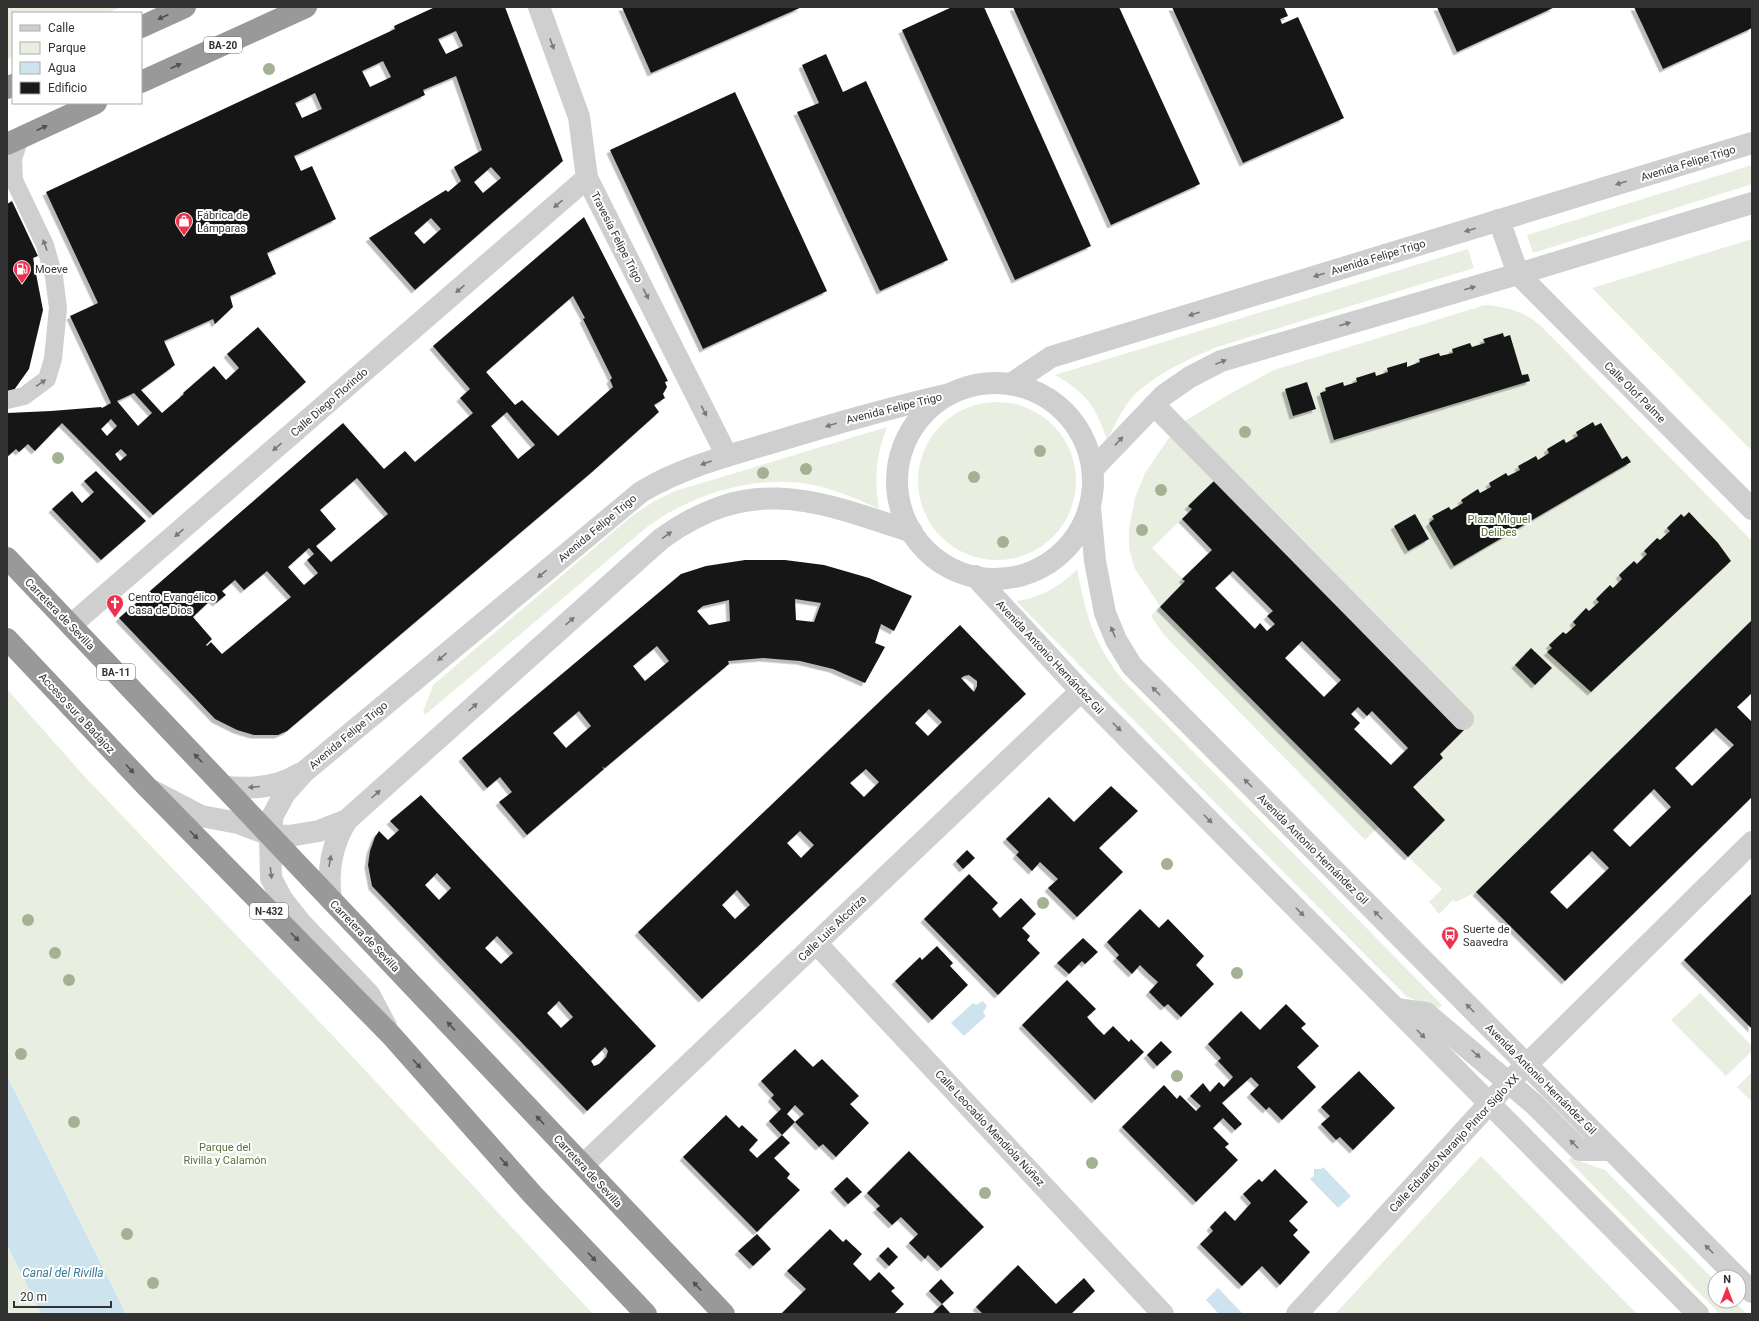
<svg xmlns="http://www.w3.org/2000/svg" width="1759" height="1321" font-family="Roboto,sans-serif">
<defs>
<filter id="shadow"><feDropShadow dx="-3.5" dy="3.5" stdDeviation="0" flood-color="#0004"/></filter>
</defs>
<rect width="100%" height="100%" fill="#fff"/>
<g fill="#e9efe0">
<path d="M7,7H121L108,13H13V57L7,59Z"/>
<path d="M1752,165V184L1533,253L1527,235Z"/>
<path d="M1752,239V451L1592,288Z"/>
<path d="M1468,249L1474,268L1217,347C1187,360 1147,377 1127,404C1119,415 1114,428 1107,439C1094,405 1088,394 1055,375Z"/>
<path d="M1485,305C1507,307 1523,311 1540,325L1752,541V620L1476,892L1456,902L1453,900L1439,914L1429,902L1442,889L1408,857L1413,787L1443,758L1440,754L1464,729L1215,479L1189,506L1192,509L1152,548L1185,581L1160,607L1378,827L1365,840L1164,635L1151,616L1160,606L1135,569L1129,549V529L1135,498L1145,473L1177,426L1226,396L1274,370Z"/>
<circle cx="997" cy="481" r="79"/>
<path d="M887,427C876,454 874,480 879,509C857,499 832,488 808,484C754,475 690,495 647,527L425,715L423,712L433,685L633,515L653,502L675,491Z"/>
<path d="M1077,569C1086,615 1093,642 1122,679L1442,1005L1439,1008L1407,997L1016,601C1040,598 1061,586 1077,569Z"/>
<path d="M7,689L86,778L335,1038L593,1314H126L7,1076Z"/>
<path d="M1700,993L1752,1046V1051L1726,1076L1671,1020Z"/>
<path d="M1752,1072V1102L1737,1087Z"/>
<path d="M1481,1156L1637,1314H1335Z"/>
<path d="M1571,1158L1605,1170L1715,1281V1301H1734L1747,1314H1720L1568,1160Z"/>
<path d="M7,1245L41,1314H7Z"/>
</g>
<g fill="#cde4ef">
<path d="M983,1001L987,1006L983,1013L986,1016L964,1036L951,1023L973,1003L976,1005Z"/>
<path d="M7,1076L126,1314H41L7,1245Z"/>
<path d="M1323,1167L1351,1196L1338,1208L1310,1179L1314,1176V1169H1321Z"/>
<path d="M1218,1288L1243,1314H1219L1206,1300Z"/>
</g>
<g fill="#191919" fill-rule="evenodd" filter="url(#shadow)">
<path d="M435,7H505L563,161L415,290L369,238L446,190L448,192L461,181L454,167L482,150L456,76L423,90L425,95L294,156L301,171L312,166L336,219L267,253L276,274L230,296L233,307L215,324L213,319L164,341L175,365L141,390L162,413L184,394L183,393L214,366L226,380L239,368L227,354L258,327L306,382L153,515L62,423L35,451L28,444L19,452L16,449L7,457V413L51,411L101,407L102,408L111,403L70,316L98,303L46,192L395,29L394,26ZM456,31L463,46L446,54L438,39ZM383,61L391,77L370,87L362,71ZM315,93L322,109L302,118L295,103ZM491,167L501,178L483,193L474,182ZM431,218L441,229L424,244L414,233ZM134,393L152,413L138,426L117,401ZM111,419L117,426L107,436L101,429ZM121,449L127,455L120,461L115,454Z"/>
<path d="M622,7H802L651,73Z"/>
<path d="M952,7H984L1091,246L1015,280L902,30Z"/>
<path d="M1013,7H1119L1200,184L1111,225Z"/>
<path d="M1172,7H1284L1288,16L1280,19L1282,24L1298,17L1344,118L1243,163Z"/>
<path d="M1437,7H1555L1457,52Z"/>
<path d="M1634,7H1752V28L1663,69Z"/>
<path d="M826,54L843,92L866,81L948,260L880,291L797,112L819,103L802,65Z"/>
<path d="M735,92L827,291L703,349L610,150Z"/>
<path d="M12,201L38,256L33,258L43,310L29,369L14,390L7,393V204Z"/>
<path d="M584,217L668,381L665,382L667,387L663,394L665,398L654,405L659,412L592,472L287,731L278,735H254L237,730L215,719L119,618L343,423L384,469L405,451L415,462L473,413L460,398L470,389L433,346ZM573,296L585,318L583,319L612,378L610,380L613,387L558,436L522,400L515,405L486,372ZM507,412L535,445L518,459L491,426ZM357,478L388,514L331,562L316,546L336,529L320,510ZM309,548L314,554L307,560L318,573L304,585L288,567ZM267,571L291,597L222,654L211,642L207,646L206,645L212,639L193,617L212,599L216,603L226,595L222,591L235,580L244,590Z"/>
<path d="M1503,333L1504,337L1510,335L1522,375L1528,374L1530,381L1334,440L1320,393L1326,391L1325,388L1343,382L1344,386L1357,382L1356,378L1375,372L1376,376L1388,372L1387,368L1407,362V367L1420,362L1419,359L1439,353L1440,356L1453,353L1452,349L1470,343L1472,347L1485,343L1483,339Z"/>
<path d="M1307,382L1316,409L1293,416L1285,389Z"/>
<path d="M1593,422L1595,426L1601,423L1622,459L1627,456L1631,462L1454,566L1429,523L1434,519L1432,516L1449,507L1451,510L1463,503L1461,500L1478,489L1480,493L1491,487L1489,483L1506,473L1508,476L1520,470L1518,466L1536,456L1538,460L1549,453L1547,449L1564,439L1566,443L1578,436L1576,432Z"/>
<path d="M96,471L146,521L101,560L52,509L72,491L82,503L94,492L84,481Z"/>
<path d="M1216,479L1464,730L1440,754L1443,758L1413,787L1445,820L1408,857L1160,607L1185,581L1182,579L1212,550L1182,519L1192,509L1188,506ZM1233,571L1273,611L1267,616L1275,624L1267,631L1260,623L1255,629L1215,588ZM1302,641L1341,680L1324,697L1285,658ZM1358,707L1367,716L1372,711L1408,748L1391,765L1354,729L1360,723L1351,714Z"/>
<path d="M1689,512L1718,543L1731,561L1591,692L1547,652L1552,648L1549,645L1563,632L1566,634L1576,625L1573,622L1586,608L1589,611L1599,602L1596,599L1610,585L1613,588L1622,579L1619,575L1634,561L1637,564L1647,554L1644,551L1657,538L1660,540L1670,531L1667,528L1681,514L1684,517Z"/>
<path d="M1415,514L1429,539L1408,551L1394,526Z"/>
<path d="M745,560H785L824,565L869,578L912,596L894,631L881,624L875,643L885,647L865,683L833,669L800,661L763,658L728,661L729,664L605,768L602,767L604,769L527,835L499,802L512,792L500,777L487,788L462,758L681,574L706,566ZM795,599L821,603L814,622L796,620ZM729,600L730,621L709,625L697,611L703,606ZM657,646L669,661L645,681L633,666ZM579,711L591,726L566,748L553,733Z"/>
<path d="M1752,620V693L1737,707L1752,722V797L1565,981L1476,892ZM1716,728L1734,745L1692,786L1675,768ZM1654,789L1671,807L1630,847L1613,830ZM1592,851L1609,868L1567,909L1550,892Z"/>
<path d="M960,625L1026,694L702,999L638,932ZM969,675L977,681V686L974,692L961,678L964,676ZM929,709L942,722L928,736L915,723ZM866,769L879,782L864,797L850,783ZM800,831L814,845L801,858L787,843ZM737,890L750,905L735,919L722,905Z"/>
<path d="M1531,648L1552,668L1535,685L1515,665Z"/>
<path d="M1111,786L1138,811L1099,848L1123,872L1077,917L1048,888L1058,879L1040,862L1032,871L1016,855L1019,852L1006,839L1049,797L1074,822Z"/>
<path d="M421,795L656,1046L587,1111L372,886L368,865L370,851L375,837L379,831L388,840L399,830L390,821ZM437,873L451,888L439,900L425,885ZM497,936L513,953L501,964L485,948ZM559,1001L573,1017L561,1028L547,1013ZM605,1047L608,1051L606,1057L599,1064L594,1066L591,1061Z"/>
<path d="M967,850L975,858L963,869L956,861Z"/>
<path d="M969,874L998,903L992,909L1000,918L1021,898L1036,914L1022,928L1030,936L1027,940L1040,953L998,995L924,919Z"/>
<path d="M1752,893V1029L1684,960Z"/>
<path d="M1140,909L1159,928L1168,919L1204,956L1196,965L1214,984L1181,1017L1168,1004L1164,1007L1149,992L1158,982L1149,974L1140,965L1132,974L1116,958L1119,955L1107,942Z"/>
<path d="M1083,938L1098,952L1085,964L1082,961L1069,974L1057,963Z"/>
<path d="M937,946L953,963L950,966L968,985L932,1020L895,981L920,957L922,960Z"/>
<path d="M1067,980L1096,1009L1087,1017L1095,1026L1104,1035L1113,1026L1129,1042L1131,1039L1144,1052L1095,1100L1022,1025Z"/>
<path d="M1286,1004L1306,1024L1301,1028L1319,1046L1297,1067L1316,1087L1282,1120L1269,1107L1266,1110L1250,1094L1259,1085L1251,1077L1222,1103L1242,1124L1235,1130L1223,1118L1213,1128L1229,1144L1225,1147L1238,1160L1196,1202L1122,1127L1164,1085L1177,1099L1180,1095L1196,1111L1201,1106L1190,1096L1203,1083L1210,1092L1219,1082L1224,1087L1233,1077L1218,1061L1221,1058L1208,1044L1241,1011L1260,1030Z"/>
<path d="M1161,1041L1172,1052L1157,1066L1147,1055Z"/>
<path d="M795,1049L813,1067L822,1059L859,1096L850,1104L869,1123L836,1157L823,1144L819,1147L795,1122L782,1135L769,1121L781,1109L771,1098L774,1095L761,1081ZM795,1105L804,1114L795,1122L787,1114Z"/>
<path d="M1359,1071L1395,1108L1353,1150L1340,1137L1336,1140L1321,1124L1330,1116L1321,1107Z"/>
<path d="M726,1115L739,1128L742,1125L758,1140L749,1150L757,1158L782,1135L790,1143L774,1158L790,1174L787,1178L800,1190L757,1232L683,1157Z"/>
<path d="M909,1151L984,1227L941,1268L928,1255L925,1259L909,1243L918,1234L901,1217L892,1225L876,1209L880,1206L867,1193Z"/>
<path d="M1275,1169L1308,1202L1289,1221L1298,1230L1293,1235L1310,1252L1280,1285L1262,1266L1242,1286L1200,1244L1213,1231L1210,1227L1225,1211L1235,1221L1251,1203L1243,1194L1259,1179L1262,1182Z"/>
<path d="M847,1177L862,1192L848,1204L834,1189Z"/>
<path d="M830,1229L843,1242L846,1239L862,1254L853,1264L870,1281L879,1272L895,1288L891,1291L904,1304L894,1314H781L806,1289L787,1271Z"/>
<path d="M757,1234L771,1249L753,1266L738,1251Z"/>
<path d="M888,1247L898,1257L889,1266L879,1256Z"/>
<path d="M1018,1265L1056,1304L1084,1278L1095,1291L1071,1314H983L976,1307Z"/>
<path d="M941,1279L954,1293L942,1304L929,1291Z"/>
<path d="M942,1304L951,1314H932Z"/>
</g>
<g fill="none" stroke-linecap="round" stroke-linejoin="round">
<path stroke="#cfcfcf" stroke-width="18" d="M7,400L24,396L47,379L53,359L58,308L54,277L45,245L14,180L13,159L20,138"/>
<g stroke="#cfcfcf" stroke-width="22">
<path d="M539,7L579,117L587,178L727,456"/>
<path d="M1499,220L1518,274L1752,509"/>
<circle cx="995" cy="481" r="98"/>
<path d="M1011,384L1051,357L1752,143"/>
<path d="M1154,405L1463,719"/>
<path d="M1093,469L1164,395L1190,377L1221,361L1518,274L1752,203"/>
<path d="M1090,508L1095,561L1105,613L1116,640L1132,666L1737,1277"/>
<path d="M975,576L1081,691L1698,1314"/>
<path d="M71,625L587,178"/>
<path d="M225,787C249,789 278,788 299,774"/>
<path d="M153,791L201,816L238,823L270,835L289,836L319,831L347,820L661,539C752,473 816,500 912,532"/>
<path d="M331,900C327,871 331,845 347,820"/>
<path d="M816,943L1163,1314"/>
<path d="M1396,1009L1426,1013L1535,1105L1580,1150H1610"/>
<path d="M386,1026L369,994L300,922L282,899L271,878L270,835L273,815L285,793L304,772L641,492C680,468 727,456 771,443C830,425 889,408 950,394"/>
<path d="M583,1165L1081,691"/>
<path d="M1739,1279L1752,1292"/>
<path d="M1297,1314L1508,1083L1752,842"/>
</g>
<g stroke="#999" stroke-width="22">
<path d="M141,27L185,7"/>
<path d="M141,82L306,7"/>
<path d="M7,88L13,85"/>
<path d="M7,144L96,103"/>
<path d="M7,558L724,1314"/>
<path d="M7,639L147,787L391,1035L533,1195L646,1314"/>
</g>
</g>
<g fill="#a4b194">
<circle cx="269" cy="69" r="6"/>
<circle cx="1245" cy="432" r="6"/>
<circle cx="1040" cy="451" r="6"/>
<circle cx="58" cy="458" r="6"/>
<circle cx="806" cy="469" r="6"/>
<circle cx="763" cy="473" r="6"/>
<circle cx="974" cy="477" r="6"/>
<circle cx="1161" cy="490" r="6"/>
<circle cx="1142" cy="530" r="6"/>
<circle cx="1003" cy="542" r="6"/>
<circle cx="1167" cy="864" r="6"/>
<circle cx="1043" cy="903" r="6"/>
<circle cx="28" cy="920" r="6"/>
<circle cx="55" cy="953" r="6"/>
<circle cx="1237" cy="973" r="6"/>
<circle cx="69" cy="980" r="6"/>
<circle cx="21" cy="1054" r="6"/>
<circle cx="1177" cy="1076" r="6"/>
<circle cx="74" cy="1122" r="6"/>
<circle cx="1092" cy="1163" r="6"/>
<circle cx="985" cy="1193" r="6"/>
<circle cx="127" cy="1234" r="6"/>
<circle cx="153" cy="1283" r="6"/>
</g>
<defs><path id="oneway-solid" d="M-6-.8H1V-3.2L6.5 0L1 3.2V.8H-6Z"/></defs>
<g fill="#515151">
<use href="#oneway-solid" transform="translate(163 17) rotate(155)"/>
<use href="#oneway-solid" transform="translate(176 66) rotate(-25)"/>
<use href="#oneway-solid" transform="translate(42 128) rotate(-25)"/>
<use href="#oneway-solid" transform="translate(198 758) rotate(-134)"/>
<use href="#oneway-solid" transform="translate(130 769) rotate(47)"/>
<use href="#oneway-solid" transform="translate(194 835) rotate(45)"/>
<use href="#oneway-solid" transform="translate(295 937) rotate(45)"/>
<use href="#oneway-solid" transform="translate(451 1026) rotate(-133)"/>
<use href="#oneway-solid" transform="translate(417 1064) rotate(48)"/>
<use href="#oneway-solid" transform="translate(540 1120) rotate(-133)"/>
<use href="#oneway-solid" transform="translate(504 1162) rotate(48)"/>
<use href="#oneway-solid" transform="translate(592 1257) rotate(47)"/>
<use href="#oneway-solid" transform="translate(697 1286) rotate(-133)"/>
</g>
<g fill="#797979">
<use href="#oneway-solid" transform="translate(552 44) rotate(70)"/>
<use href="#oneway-solid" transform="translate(1621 183) rotate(163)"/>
<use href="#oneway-solid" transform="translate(558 204) rotate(139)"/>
<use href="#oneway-solid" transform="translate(1470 230) rotate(163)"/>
<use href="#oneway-solid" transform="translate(45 245) rotate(-110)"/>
<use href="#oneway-solid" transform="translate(1319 275) rotate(163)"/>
<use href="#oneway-solid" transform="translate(1470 288) rotate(-16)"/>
<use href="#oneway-solid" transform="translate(460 289) rotate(139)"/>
<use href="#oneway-solid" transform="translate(646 294) rotate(63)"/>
<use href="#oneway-solid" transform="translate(1194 314) rotate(163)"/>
<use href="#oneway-solid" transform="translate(1345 324) rotate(-16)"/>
<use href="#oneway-solid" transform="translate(1221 362) rotate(-22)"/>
<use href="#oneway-solid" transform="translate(41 383) rotate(-35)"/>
<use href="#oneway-solid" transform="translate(704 411) rotate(63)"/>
<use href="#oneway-solid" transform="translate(831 425) rotate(163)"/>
<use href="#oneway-solid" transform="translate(1119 441) rotate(-47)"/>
<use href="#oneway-solid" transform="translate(277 447) rotate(139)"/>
<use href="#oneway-solid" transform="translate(706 463) rotate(160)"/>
<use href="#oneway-solid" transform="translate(179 533) rotate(139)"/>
<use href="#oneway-solid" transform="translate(667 535) rotate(-36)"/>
<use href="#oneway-solid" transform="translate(542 574) rotate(140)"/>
<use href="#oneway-solid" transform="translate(570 621) rotate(-42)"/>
<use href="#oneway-solid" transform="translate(1113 632) rotate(-112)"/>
<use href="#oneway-solid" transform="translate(442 657) rotate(140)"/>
<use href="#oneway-solid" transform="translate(1156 691) rotate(-135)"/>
<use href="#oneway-solid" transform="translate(473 707) rotate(-42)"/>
<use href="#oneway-solid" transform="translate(1117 727) rotate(45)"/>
<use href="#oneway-solid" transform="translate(1248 783) rotate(-135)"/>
<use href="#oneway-solid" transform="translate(254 787) rotate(175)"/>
<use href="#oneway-solid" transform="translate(376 794) rotate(-42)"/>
<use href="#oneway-solid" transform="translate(1208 819) rotate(45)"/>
<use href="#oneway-solid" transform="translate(330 861) rotate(-80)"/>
<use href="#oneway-solid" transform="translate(271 873) rotate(83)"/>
<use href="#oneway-solid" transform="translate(1300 912) rotate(45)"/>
<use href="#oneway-solid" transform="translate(1378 915) rotate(-135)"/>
<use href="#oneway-solid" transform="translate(1470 1008) rotate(-135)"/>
<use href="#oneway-solid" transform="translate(1421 1034) rotate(45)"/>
<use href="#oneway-solid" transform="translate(1476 1054) rotate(42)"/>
<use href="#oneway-solid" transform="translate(1574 1144) rotate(-135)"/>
<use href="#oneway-solid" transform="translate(1709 1249) rotate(-135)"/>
</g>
<defs>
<g id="shop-pin" transform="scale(0.9)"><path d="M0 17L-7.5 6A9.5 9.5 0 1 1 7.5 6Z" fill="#ed314c" stroke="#fff"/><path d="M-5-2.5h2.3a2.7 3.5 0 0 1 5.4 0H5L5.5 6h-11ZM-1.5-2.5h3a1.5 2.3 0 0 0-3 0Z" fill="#fff"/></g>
<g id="fuel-pin" transform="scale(0.9)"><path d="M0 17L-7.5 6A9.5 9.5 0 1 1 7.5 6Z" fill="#ed314c" stroke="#fff"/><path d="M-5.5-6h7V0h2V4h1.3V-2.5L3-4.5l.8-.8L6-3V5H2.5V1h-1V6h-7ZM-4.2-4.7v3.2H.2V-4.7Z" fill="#fff"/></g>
<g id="church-pin" transform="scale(0.9)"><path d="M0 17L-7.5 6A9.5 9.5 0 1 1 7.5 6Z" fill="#ed314c" stroke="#fff"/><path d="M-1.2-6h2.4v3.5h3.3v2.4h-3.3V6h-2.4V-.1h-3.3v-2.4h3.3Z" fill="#fff"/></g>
<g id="bus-pin" transform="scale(0.9)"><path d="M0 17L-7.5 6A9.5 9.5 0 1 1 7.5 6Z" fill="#ed314c" stroke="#fff"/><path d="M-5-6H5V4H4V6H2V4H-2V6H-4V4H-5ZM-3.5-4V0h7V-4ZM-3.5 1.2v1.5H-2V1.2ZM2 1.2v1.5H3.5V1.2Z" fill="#fff"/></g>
</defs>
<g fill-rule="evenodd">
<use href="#shop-pin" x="184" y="221"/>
<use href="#fuel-pin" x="22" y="269"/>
<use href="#church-pin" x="115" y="603"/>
<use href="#bus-pin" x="1450" y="935"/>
</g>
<g text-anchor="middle" stroke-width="4" stroke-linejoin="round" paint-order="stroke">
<g fill="#fff" stroke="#707070" stroke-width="1">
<rect x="204" y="37" width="38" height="16" rx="3"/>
<rect x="97" y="664" width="38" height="16" rx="3"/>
<rect x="250" y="903" width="38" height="16" rx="3"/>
</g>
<g font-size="10" font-weight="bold" fill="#323232">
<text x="223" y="49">BA-20</text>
<text x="116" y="676">BA-11</text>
<text x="269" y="915">N-432</text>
</g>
<g font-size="11" fill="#323232" stroke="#fff">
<text transform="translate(1688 163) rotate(-17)" y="4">Avenida Felipe Trigo</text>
<text transform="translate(617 237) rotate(63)" y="4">Travesía Felipe Trigo</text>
<text transform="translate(1378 257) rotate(-17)" y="4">Avenida Felipe Trigo</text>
<text transform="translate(1635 392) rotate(45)" y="4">Calle Olof Palme</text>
<text transform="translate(329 402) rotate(-41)" y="4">Calle Diego Florindo</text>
<text transform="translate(894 408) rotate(-14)" y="4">Avenida Felipe Trigo</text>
<text transform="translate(597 528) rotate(-40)" y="4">Avenida Felipe Trigo</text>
<text transform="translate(60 614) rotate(46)" y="4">Carretera de Sevilla</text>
<text transform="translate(1050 657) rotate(47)" y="4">Avenida Antonio Hernández Gil</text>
<text transform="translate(77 713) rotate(47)" y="4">Acceso sur a Badajoz</text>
<text transform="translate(348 735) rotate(-40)" y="4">Avenida Felipe Trigo</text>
<text transform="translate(1313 849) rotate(45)" y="4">Avenida Antonio Hernández Gil</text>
<text transform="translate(832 928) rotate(-44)" y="4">Calle Luis Alcoriza</text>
<text transform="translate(365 936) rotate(46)" y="4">Carretera de Sevilla</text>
<text transform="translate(1541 1079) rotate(45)" y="4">Avenida Antonio Hernández Gil</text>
<text transform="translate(990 1128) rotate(47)" y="4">Calle Leocadio Mendiola Núñez</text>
<text transform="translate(1454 1143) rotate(-47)" y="4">Calle Eduardo Naranjo Pintor Siglo XX</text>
<text transform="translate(588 1171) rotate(47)" y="4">Carretera de Sevilla</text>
</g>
<g font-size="11" fill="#323232" stroke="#fff" text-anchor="start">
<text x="197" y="219">Fábrica de<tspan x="197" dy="13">Lámparas</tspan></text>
<text x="35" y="273">Moeve</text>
<text x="128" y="601">Centro Evangélico<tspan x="128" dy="13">Casa de Dios</tspan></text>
<text x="1463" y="933">Suerte de<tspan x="1463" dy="13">Saavedra</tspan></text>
</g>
<g font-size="11" fill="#59713c" stroke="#fff">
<text x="1499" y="523">Plaza Miguel<tspan x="1499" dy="13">Delibes</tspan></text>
<text x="225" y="1151">Parque del<tspan x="225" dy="13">Rivilla y Calamón</tspan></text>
</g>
<g font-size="12" font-style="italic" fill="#3b7c99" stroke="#fff">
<text x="63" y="1277">Canal del Rivilla</text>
</g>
</g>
<rect width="1759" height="1321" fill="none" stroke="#323232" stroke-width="16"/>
<rect x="12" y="12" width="130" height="92" fill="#ffffff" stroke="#adadad"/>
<rect x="20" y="25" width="20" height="6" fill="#cfcfcf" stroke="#adadad"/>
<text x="48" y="32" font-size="12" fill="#323232">Calle</text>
<rect x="20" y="42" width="20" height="12" fill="#e9efe0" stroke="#adadad"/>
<text x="48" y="52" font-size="12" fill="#323232">Parque</text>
<rect x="20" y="62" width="20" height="12" fill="#cde4ef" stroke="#adadad"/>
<text x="48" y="72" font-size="12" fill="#323232">Agua</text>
<rect x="20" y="82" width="20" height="12" fill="#191919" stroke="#adadad"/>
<text x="48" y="92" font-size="12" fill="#323232">Edificio</text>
<g transform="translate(1727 1289)"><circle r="19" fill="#ffffff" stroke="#adadad"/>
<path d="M0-3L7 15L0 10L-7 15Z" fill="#ed314c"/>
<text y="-6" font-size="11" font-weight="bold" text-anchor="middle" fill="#323232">N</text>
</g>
<path d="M14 1301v6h97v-6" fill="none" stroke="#323232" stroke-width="2"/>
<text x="20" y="1301" font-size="12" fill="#323232" stroke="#ffffff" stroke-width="3" paint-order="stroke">20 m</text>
</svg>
